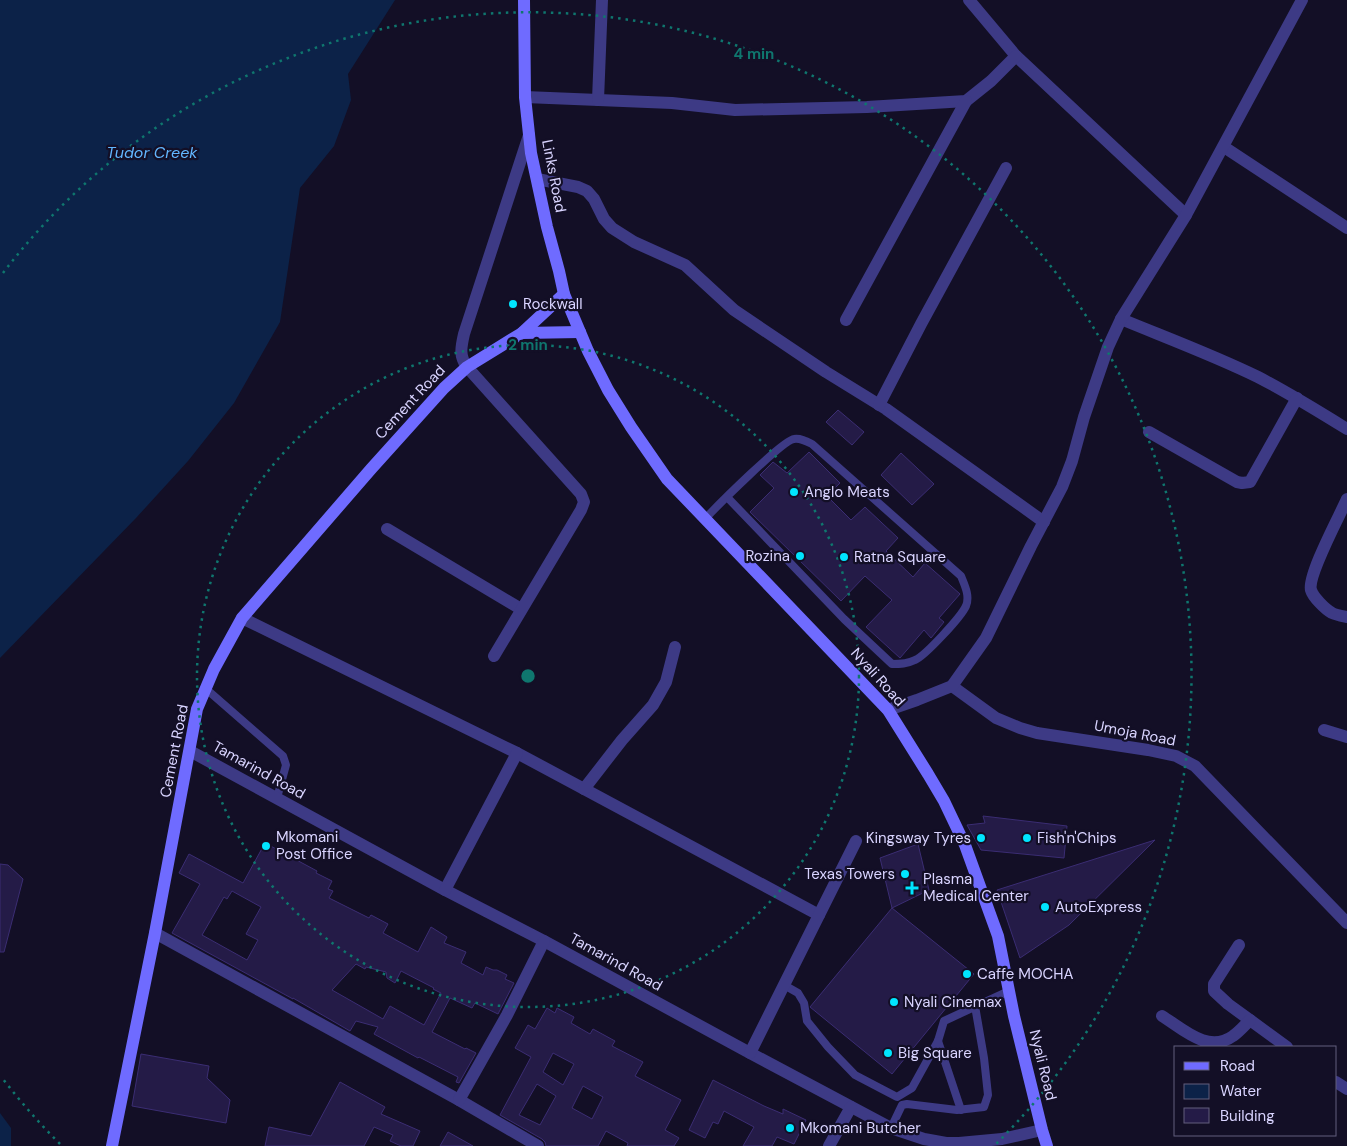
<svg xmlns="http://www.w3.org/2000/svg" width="1347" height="1146" font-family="'DM Sans',sans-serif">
<rect width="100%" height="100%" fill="#130f26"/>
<g fill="#0c2248">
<path d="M0,0H395L348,74L351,100L334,146L300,188L280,322L234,403L188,461L136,518L0,658Z"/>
<path d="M0,1113L11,1128V1146H0Z"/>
</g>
<g fill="#241b47" stroke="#3b2d73" fill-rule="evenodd">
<path d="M838,410L864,432L852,445L826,422Z"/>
<path d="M809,452L840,483L827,496L851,520L865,507L898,538L886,551L913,577L925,563L960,594L939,618L944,622L931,638L924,630L900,658L866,627L892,600L865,576L841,601L750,512L774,488L760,475L773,462L787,473Z"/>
<path d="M901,453L934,484L912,505L881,475Z"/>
<path d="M983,816L1067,826L1064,858L981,850L967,825L985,823Z"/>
<path d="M1155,840L1069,925L1020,958L997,890Z"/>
<path d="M265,843L317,871L316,873L332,881L328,889L333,891L329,898L369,918L371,915L388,924L383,933L418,952L431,927L447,937L444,943L466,952L461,963L483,975L486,967L493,970H497L507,975L505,979L514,983L498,1014L475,1003L472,1008L450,998L432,1032L465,1049L466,1048L476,1053L459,1083L456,1082L458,1077L419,1057L418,1058L374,1034L378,1027L356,1021L350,1031L293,998V999L172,933L200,884L179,873L189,854L243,883ZM232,891L261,907L246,934L258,940L247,960L202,935L224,897L227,899ZM356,964L365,969L366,967L386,972L387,978L395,983L401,971L434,988L433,989L441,993L424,1025L390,1006L383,1019L332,990Z"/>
<path d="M918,844L929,890L892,908L880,858Z"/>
<path d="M0,864L8,865L23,879L4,952H0Z"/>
<path d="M892,908L974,974L892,1074L810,1007Z"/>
<path d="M547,1008L555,1013L557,1008L574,1017L571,1023L590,1034L593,1029L615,1041L612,1046L643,1062L635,1076L681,1100L665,1130L679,1138L674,1146H627L628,1143L606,1131L598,1146H546L545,1142L542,1139L500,1115L531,1057L515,1048L528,1025L535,1029ZM553,1053L574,1064L563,1085L543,1072ZM537,1084L556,1096L540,1125L519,1115ZM583,1086L603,1097L592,1119L572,1108Z"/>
<path d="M141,1054L209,1066L207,1078L230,1100L226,1123L132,1106Z"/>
<path d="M713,1080L764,1106L783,1114V1109L806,1120L794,1144L777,1137L772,1146H743L754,1127L724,1111L718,1124L713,1122L705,1138L689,1130Z"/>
<path d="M340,1082L385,1107L381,1114L420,1131L413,1146H401L390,1141L393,1135L374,1127L364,1146H265L269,1127L311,1136Z"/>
<path d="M448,1132L473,1146H440Z"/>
</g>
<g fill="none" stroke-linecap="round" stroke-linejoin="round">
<g stroke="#3d3a85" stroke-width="8">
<path d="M705,519C717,506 783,440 794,439C800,438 806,441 812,444L961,576C965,586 970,596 966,606C961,617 925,656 915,660C907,664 900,664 892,664L844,619L727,497"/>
<path d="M205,688L283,756L286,765L277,798"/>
<path d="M784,985L798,993L804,1003L807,1021L828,1047L855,1075L897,1097L912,1088L938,1041L944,1021L1009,991"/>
<path d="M938,1041L961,1110"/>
<path d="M891,1128L902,1105L907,1104L957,1110L984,1107L988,1095L984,1058L975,1006"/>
</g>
<g stroke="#3d3a85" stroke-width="12">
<path d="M969,0L1016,56L1186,215"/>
<path d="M525,97L672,103L735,110L867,107L966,101L991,81L1016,56"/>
<path d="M598,100L602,0"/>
<path d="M1224,147L1347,228"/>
<path d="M537,179L578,187L587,191L594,199L604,219L612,228L634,242L685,265L734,310L826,372L886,409L1044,522"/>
<path d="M1121,319C1167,338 1213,355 1258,377C1289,393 1318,411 1347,429"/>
<path d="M846,320L966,101"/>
<path d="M879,405L921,324L1006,168"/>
<path d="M1149,432L1237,482L1242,483L1250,482L1297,398"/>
<path d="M1347,499C1340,515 1307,576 1311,590C1313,597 1325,609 1332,613C1336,615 1342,616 1347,617"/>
<path d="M387,529L521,609"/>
<path d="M242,618L517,753L819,915"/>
<path d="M494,656L581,510L584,502L581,494L467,367C459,356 461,347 464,334L529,135"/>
<path d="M952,686L996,718L1020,728L1037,733L1148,750L1176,756L1195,766L1347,923"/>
<path d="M888,710L917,700L952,686L986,638L1031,546L1062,487L1072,461L1084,417L1108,347L1121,319L1186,215L1302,0"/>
<path d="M1324,730L1347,737"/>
<path d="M190,751L445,890L544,941L750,1053L891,1128L924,1139L946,1143H959L1002,1139L1042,1130"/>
<path d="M584,789L622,740L653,705L666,682L675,647"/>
<path d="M445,890L517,753"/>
<path d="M155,933L459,1100L538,1146"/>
<path d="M1239,945L1214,984V991L1228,1004L1287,1047"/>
<path d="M1162,1016C1183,1029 1208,1054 1233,1036C1239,1032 1245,1025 1250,1020"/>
<path d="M750,1053L856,841"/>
<path d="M1336,1082L1347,1089"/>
<path d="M459,1100L507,1015L544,941"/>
<path d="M829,1146L851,1107"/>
</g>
<g stroke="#6f6bff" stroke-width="12">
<path d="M524,0L525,97L531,153L547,227L559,271L564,294L588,351L608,390L631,427L667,479L888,710L928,774L944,801L965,845L998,936L1014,1016L1042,1130L1047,1146"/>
<path d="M522,333L580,332"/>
<path d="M112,1146L155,933L197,709L214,669L242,618L371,469L444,388L467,367L522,333L564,294"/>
</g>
</g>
<g fill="none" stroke="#0f766e" stroke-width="2.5" stroke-dasharray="2.5 5">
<circle cx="528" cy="676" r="331"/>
<path d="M60 1144A662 662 0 0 1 3 1079M3 273A662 662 0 1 1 996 1144"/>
</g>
<g fill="#00e5ff" stroke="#130f26" stroke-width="2">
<circle cx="513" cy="304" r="5"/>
<circle cx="794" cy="492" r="5"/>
<circle cx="800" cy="556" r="5"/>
<circle cx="844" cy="557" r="5"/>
<circle cx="981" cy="838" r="5"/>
<circle cx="1027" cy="838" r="5"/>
<circle cx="266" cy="846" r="5"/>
<circle cx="905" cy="874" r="5"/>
<path d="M909.5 880.5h5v5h5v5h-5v5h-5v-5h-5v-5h5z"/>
<circle cx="1045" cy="907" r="5"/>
<circle cx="967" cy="974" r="5"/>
<circle cx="894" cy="1002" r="5"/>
<circle cx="888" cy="1053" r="5"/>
<circle cx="790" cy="1128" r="5"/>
</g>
<g text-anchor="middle" stroke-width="4.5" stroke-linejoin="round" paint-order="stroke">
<g font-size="15" fill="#d9d4ff" stroke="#130f26">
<text transform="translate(554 176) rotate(79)" y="5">Links Road</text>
<text transform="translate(410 402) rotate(-47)" y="5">Cement Road</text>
<text transform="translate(878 677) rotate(48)" y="5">Nyali Road</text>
<text transform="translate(1135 733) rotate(11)" y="5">Umoja Road</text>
<text transform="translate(174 751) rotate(-79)" y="5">Cement Road</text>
<text transform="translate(259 770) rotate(29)" y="5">Tamarind Road</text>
<text transform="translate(616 962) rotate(29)" y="5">Tamarind Road</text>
<text transform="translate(1043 1065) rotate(76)" y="5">Nyali Road</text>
</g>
<g font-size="15" fill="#d9d4ff" stroke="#130f26" text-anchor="start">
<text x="523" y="309">Rockwall</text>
<text x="804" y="497">Anglo Meats</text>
<text x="790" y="561" text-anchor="end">Rozina</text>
<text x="854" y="562">Ratna Square</text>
<text x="276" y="842">Mkomani<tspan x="276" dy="17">Post Office</tspan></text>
<text x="971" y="843" text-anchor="end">Kingsway Tyres</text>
<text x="1037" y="843">Fish'n'Chips</text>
<text x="895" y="879" text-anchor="end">Texas Towers</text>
<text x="923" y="884">Plasma<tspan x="923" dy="17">Medical Center</tspan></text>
<text x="1055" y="912">AutoExpress</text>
<text x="977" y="979">Caffe MOCHA</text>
<text x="904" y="1007">Nyali Cinemax</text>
<text x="898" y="1058">Big Square</text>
<text x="800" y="1133">Mkomani Butcher</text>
</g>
<g font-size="16" font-style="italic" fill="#62b6ff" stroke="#130f26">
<text x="152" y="158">Tudor Creek</text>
</g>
</g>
<circle cx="528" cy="676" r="8" fill="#0f766e" stroke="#130f26" stroke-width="2.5"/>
<g font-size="15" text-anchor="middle" font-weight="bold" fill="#0f766e" stroke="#130f26" stroke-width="4.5" stroke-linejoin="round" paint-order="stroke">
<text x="754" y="59">4 min</text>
<text x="528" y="350">2 min</text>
</g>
<rect x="1174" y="1046" width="162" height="90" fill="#130f26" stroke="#625e7d"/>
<rect x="1184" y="1062" width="25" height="8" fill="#6f6bff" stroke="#625e7d"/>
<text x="1220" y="1071" font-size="15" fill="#d9d4ff">Road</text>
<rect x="1184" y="1084" width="25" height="15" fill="#0c2248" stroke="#625e7d"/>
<text x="1220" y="1096" font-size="15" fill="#d9d4ff">Water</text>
<rect x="1184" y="1108" width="25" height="15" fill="#241b47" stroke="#625e7d"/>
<text x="1220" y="1121" font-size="15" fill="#d9d4ff">Building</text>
</svg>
